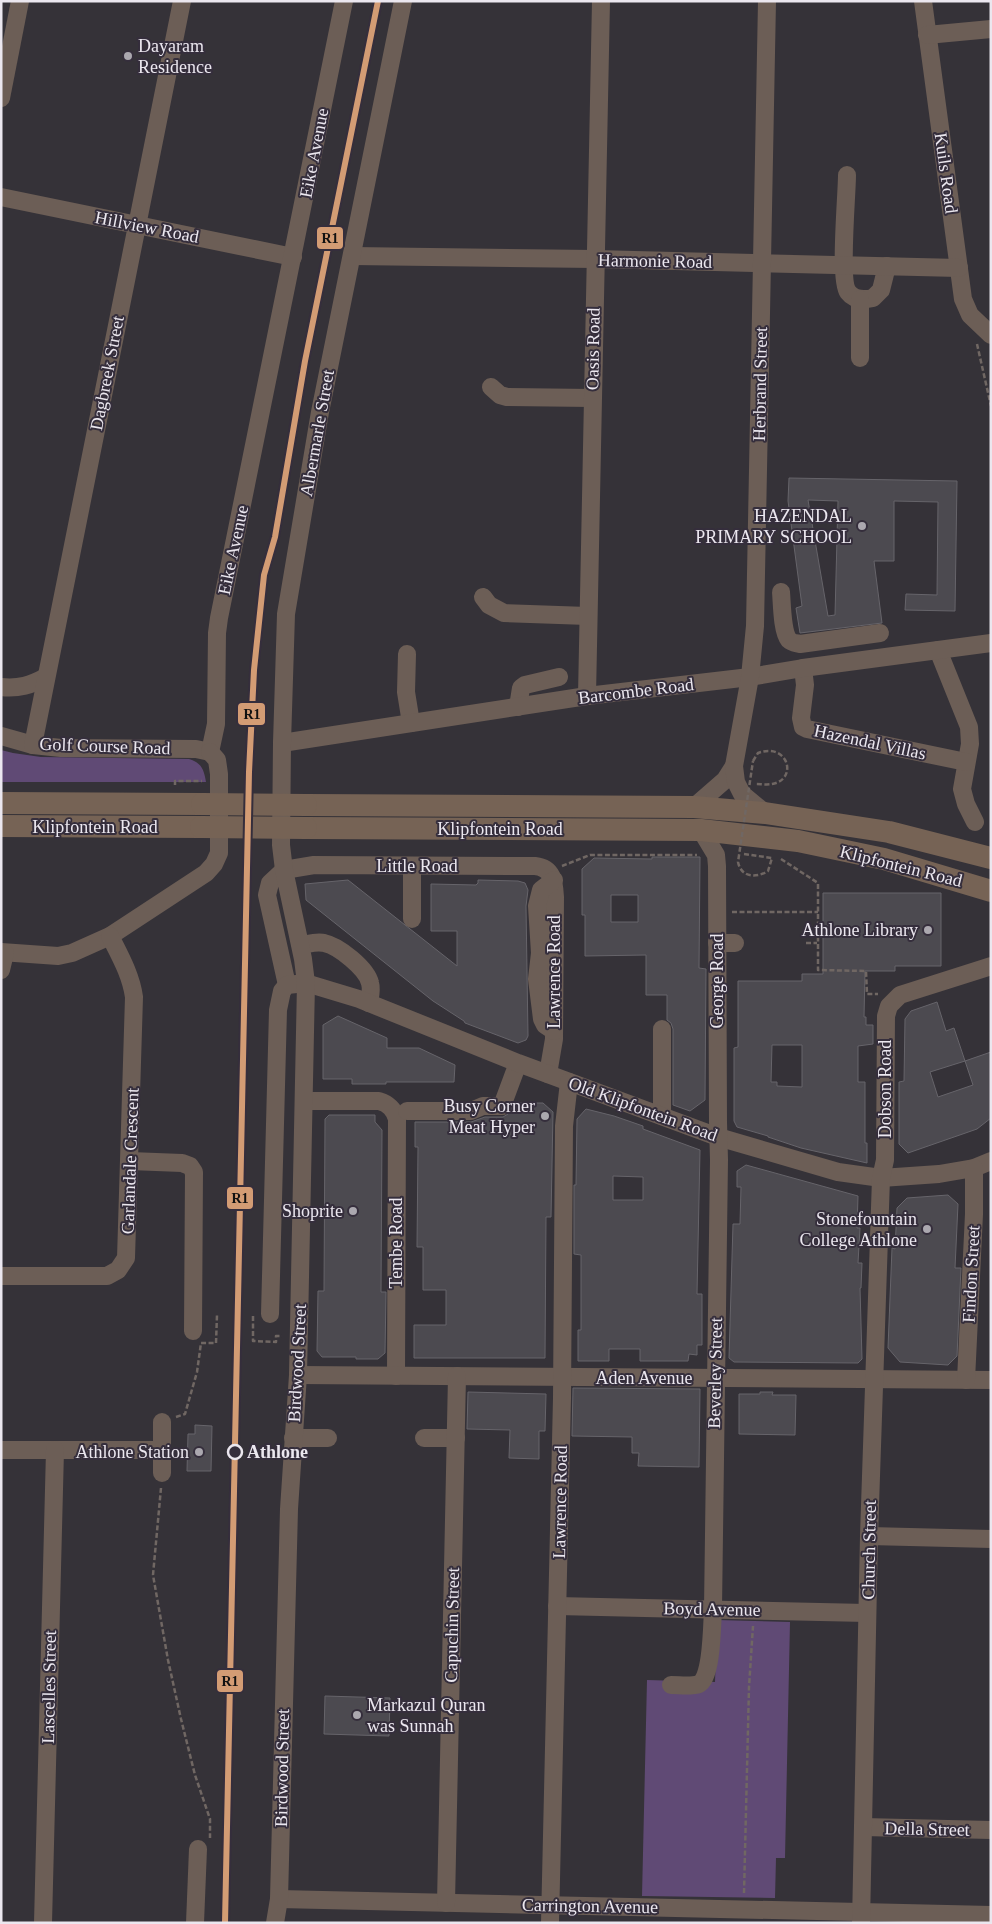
<svg xmlns="http://www.w3.org/2000/svg" width="992" height="1924" font-family="Georgia,serif">
<rect width="100%" height="100%" fill="#353238"/>
<g fill="#604a75">
<path d="M1,750L13,753L41,757L189,759C202,763 204,770 206,782H1Z"/>
<path d="M717,1620L790,1622L785,1858H776L775,1898L642,1896L647,1680L715,1682Z"/>
</g>
<g fill="#4c4a50" stroke="#66646a" fill-rule="evenodd">
<path d="M789,478L957,481L955,611L905,610L906,594L937,595L938,502L894,501V561H874L882,623L800,633L796,608L802,606L788,501ZM808,500L838,501L835,615L828,616Z"/>
<path d="M652,857H700L699,968L706,969L705,1100L690,1111L673,1105V1029L671,1023L667,1020V995H646V955L585,956V915H582V869L594,858L652,859ZM611,895H638V922H611Z"/>
<path d="M348,880L457,966V931H431V884L476,885L478,883V880L518,881L525,883L528,890L526,906L528,1036L526,1040L518,1043L465,1023L464,1021L433,1001L306,900L305,884Z"/>
<path d="M823,893H941V966H895V971H865L864,1017H866V1025H873V1044L858,1046V1082H865V1143H867V1163L801,1148L768,1137V1136L737,1127L734,1121V1048L738,1047V981H802V974H823ZM772,1045H802V1087L777,1086V1082H771Z"/>
<path d="M937,1002L946,1031L954,1028L965,1061L991,1052V1118L977,1129L908,1153L899,1144V1082L904,1081L905,1019L911,1011ZM965,1061L973,1085L938,1097L930,1072Z"/>
<path d="M338,1016L387,1038V1048H419L455,1065L454,1082H386V1084H352V1079H323V1025Z"/>
<path d="M514,1103H543L553,1112L551,1217H546L545,1358H414V1325H446V1290H423V1247H417L418,1147H415V1122H471L485,1117H503L508,1114Z"/>
<path d="M586,1109L614,1116L643,1126V1129L700,1150L697,1294H702V1345H697V1355L689,1354L688,1361H640V1349H609V1361H578V1330H581V1255L574,1254V1185H576L577,1119ZM613,1176L643,1177V1200H613Z"/>
<path d="M329,1115H375V1122L382,1130L381,1292H386L385,1353L378,1359H356V1357H322L317,1351L318,1291H324L325,1119Z"/>
<path d="M746,1165L858,1196L857,1228H860L858,1263H862L861,1288H860L862,1359L858,1363L734,1362L729,1358L733,1224H740L741,1187H737V1171Z"/>
<path d="M948,1195L958,1204L955,1268H961L957,1356L948,1365L900,1362L888,1348L892,1248L895,1249L897,1208L907,1198Z"/>
<path d="M573,1388L700,1389L699,1467L638,1466L639,1453H632V1437L572,1436Z"/>
<path d="M468,1392L546,1394L545,1431H539V1459L509,1458L510,1430L467,1429Z"/>
<path d="M760,1392H773L772,1395H796L795,1435L739,1434V1394H760Z"/>
<path d="M195,1425L212,1426L211,1471H187L188,1434H195Z"/>
<path d="M325,1696L390,1698L389,1736L324,1734Z"/>
</g>
<g fill="none" stroke-linecap="round" stroke-linejoin="round">
<g stroke="#706763" stroke-width="2.5" stroke-dasharray="5 2.5" stroke-linecap="butt">
<path d="M977,344L991,406"/>
<path d="M753,761L758,753C789,742 798,780 772,784C767,785 761,784 756,784"/>
<path d="M175,785V781H202"/>
<path d="M781,859L818,883V970L866,971L867,994H878"/>
<path d="M562,866L590,855H697"/>
<path d="M732,912H818"/>
<path d="M806,943H817"/>
<path d="M253,1316V1341L276,1342V1336H282"/>
<path d="M176,1417L185,1414L197,1372L201,1343H216L217,1315"/>
<path d="M161,1488L153,1575L168,1660L181,1719L195,1775L210,1819V1838"/>
<path d="M744,1893L749,1687L753,1626"/>
</g>
<g stroke="#6c5e56" stroke-width="18">
<path d="M923,1L963,299L970,315L991,335"/>
<path d="M927,35L991,29"/>
<path d="M1,98L20,1"/>
<path d="M847,175C847,195 839,280 848,292C854,300 864,300 873,298L881,290L887,266"/>
<path d="M1,197L293,257"/>
<path d="M352,256L595,259L959,268"/>
<path d="M860,299V358"/>
<path d="M491,387L500,395L507,397L592,398"/>
<path d="M781,592C782,603 782,632 789,640C792,643 796,643 800,644L880,633"/>
<path d="M483,597L489,605L504,613L588,616"/>
<path d="M938,650L969,727L970,744L962,789L966,804L975,822"/>
<path d="M407,654L406,692L411,723"/>
<path d="M803,668L805,685L801,718L803,727L807,729L966,762"/>
<path d="M1,687C19,689 31,685 46,677"/>
<path d="M587,696L601,1"/>
<path d="M518,707L521,688L525,685L559,677"/>
<path d="M1,736L33,745L61,748L196,749L210,752"/>
<path d="M282,743L587,696L750,677L803,668L991,643"/>
<path d="M33,745L182,1"/>
<path d="M210,752L216,724L217,633L219,618L344,1"/>
<path d="M694,807L725,780L734,766"/>
<path d="M765,813L742,794L736,782L734,766L750,677L755,626L767,1"/>
<path d="M412,866V919"/>
<path d="M284,870L314,865L535,866C553,868 554,881 555,897L554,1039L548,1074"/>
<path d="M284,870L270,883L267,895L287,985"/>
<path d="M554,880L541,890L537,906L540,953L537,979L542,1019L545,1025L554,1031"/>
<path d="M717,943H735"/>
<path d="M301,945C308,944 317,941 324,943C339,946 367,969 370,983C372,990 370,997 369,1003"/>
<path d="M1,952L58,956L72,953L110,936L206,873L214,864L219,853V774L217,760L210,752"/>
<path d="M1,970L5,953"/>
<path d="M304,1101H379C389,1104 394,1109 397,1119L396,1376"/>
<path d="M407,1111H471L483,1106H502L515,1071"/>
<path d="M662,1116V1029"/>
<path d="M130,1161L182,1163L190,1166L194,1172L193,1331"/>
<path d="M1,1276H107L118,1270L126,1258L134,997C131,975 120,956 110,936"/>
<path d="M270,1314L278,1010L282,991L287,985L306,983L359,999L518,1063L718,1137L838,1172L881,1178L939,1174L974,1168L991,1161"/>
<path d="M298,1375L991,1380"/>
<path d="M966,1380L974,1214V1168"/>
<path d="M162,1422V1473"/>
<path d="M293,1438H328"/>
<path d="M424,1438H456"/>
<path d="M1,1450H162"/>
<path d="M869,1536L991,1539"/>
<path d="M557,1606L867,1613"/>
<path d="M671,1685C680,1685 691,1687 699,1684C712,1679 712,1623 713,1609L719,1160L718,1122L717,866L716,855L701,830"/>
<path d="M863,1827L991,1830"/>
<path d="M279,1899L991,1915"/>
<path d="M446,1903L457,1376"/>
<path d="M43,1923L55,1450"/>
<path d="M195,1923L198,1849"/>
<path d="M275,1923L279,1899L289,1509L298,1375L306,983L303,959L284,870L281,845L282,743L286,614L320,412L403,1"/>
<path d="M550,1923L562,1398L564,1126L569,1082"/>
<path d="M861,1923L869,1536L881,1178L885,1160L886,1016L889,1006L900,995L991,966"/>
</g>
<g stroke="#766355" stroke-width="22">
<path d="M1,803L202,804"/>
<path d="M306,805L694,807L765,813L889,832L991,858"/>
<path d="M1,826L201,827"/>
<path d="M306,828L701,830L798,841L884,859L991,891"/>
</g>
<path stroke="#706763" stroke-width="2.5" stroke-dasharray="5 2.5" stroke-linecap="butt" d="M744,854L772,858L768,871C757,878 741,878 738,862L753,761"/>
<g stroke="#766355" stroke-width="22">
<path d="M202,804L306,805"/>
<path d="M201,827L306,828"/>
</g>
<g stroke="#352e3c" stroke-width="10">
<path id="rail-1" d="M225,1923L249,772L254,670L264,575L275,537L305,361L378,1"/>
</g>
<use href="#rail-1" stroke="#d39c74" stroke-width="6"/>
</g>
<g fill="#aba8af" stroke="#352e3c" stroke-width="2">
<circle cx="128" cy="56" r="5"/>
<circle cx="862" cy="526" r="5"/>
<circle cx="928" cy="930" r="5"/>
<circle cx="545" cy="1116" r="5"/>
<circle cx="353" cy="1211" r="5"/>
<circle cx="927" cy="1229" r="5"/>
<circle cx="199" cy="1452" r="5"/>
<circle cx="357" cy="1715" r="5"/>
</g>
<circle fill="#352e3c" stroke="#ebe7ef" stroke-width="2.5" cx="235" cy="1452" r="7"/>
<g text-anchor="middle" stroke-width="4" stroke-linejoin="round" paint-order="stroke">
<g font-size="18" fill="#ebe7ef" stroke="#352e3c" text-anchor="end">
<text x="138" y="52" text-anchor="start">Dayaram<tspan x="138" dy="21">Residence</tspan></text>
<text x="852" y="522">HAZENDAL<tspan x="852" dy="21">PRIMARY SCHOOL</tspan></text>
<text x="918" y="936">Athlone Library</text>
<text x="535" y="1112">Busy Corner<tspan x="535" dy="21">Meat Hyper</tspan></text>
<text x="343" y="1217">Shoprite</text>
<text x="917" y="1225">Stonefountain<tspan x="917" dy="21">College Athlone</tspan></text>
<text x="189" y="1458">Athlone Station</text>
<text x="367" y="1711" text-anchor="start">Markazul Quran<tspan x="367" dy="21">was Sunnah</tspan></text>
</g>
<g font-size="18" fill="#ebe7ef" stroke="#352e3c">
<text transform="translate(314 153) rotate(-79)" y="6">Eike Avenue</text>
<text transform="translate(946 173) rotate(82)" y="6">Kuils Road</text>
<text transform="translate(147 227) rotate(11)" y="6">Hillview Road</text>
<text transform="translate(655 261) rotate(1)" y="6">Harmonie Road</text>
<text transform="translate(593 349) rotate(-89)" y="6">Oasis Road</text>
<text transform="translate(107 373) rotate(-79)" y="6">Dagbreek Street</text>
<text transform="translate(760 384) rotate(-89)" y="6">Herbrand Street</text>
<text transform="translate(317 433) rotate(-80)" y="6">Albermarle Street</text>
<text transform="translate(233 550) rotate(-78)" y="6">Eike Avenue</text>
<text transform="translate(636 691) rotate(-7)" y="6">Barcombe Road</text>
<text transform="translate(870 742) rotate(12)" y="6">Hazendal Villas</text>
<text transform="translate(105 746) rotate(2)" y="6">Golf Course Road</text>
<text x="95" y="833">Klipfontein Road</text>
<text x="500" y="835">Klipfontein Road</text>
<text x="417" y="872">Little Road</text>
<text transform="translate(901 866) rotate(14)" y="6">Klipfontein Road</text>
<text transform="translate(554 972) rotate(-90)" y="6">Lawrence Road</text>
<text transform="translate(717 981) rotate(-90)" y="6">George Road</text>
<text transform="translate(885 1089) rotate(-90)" y="6">Dobson Road</text>
<text transform="translate(643 1109) rotate(20)" y="6">Old Klipfontein Road</text>
<text transform="translate(130 1161) rotate(-88)" y="6">Garlandale Crescent</text>
<text transform="translate(396 1243) rotate(-90)" y="6">Tembe Road</text>
<text transform="translate(971 1274) rotate(-87)" y="6">Findon Street</text>
<text transform="translate(297 1363) rotate(-87)" y="6">Birdwood Street</text>
<text transform="translate(715 1373) rotate(-89)" y="6">Beverley Street</text>
<text x="644" y="1384">Aden Avenue</text>
<text transform="translate(560 1502) rotate(-89)" y="6">Lawrence Road</text>
<text transform="translate(869 1550) rotate(-89)" y="6">Church Street</text>
<text transform="translate(712 1609) rotate(1)" y="6">Boyd Avenue</text>
<text transform="translate(452 1625) rotate(-89)" y="6">Capuchin Street</text>
<text transform="translate(49 1687) rotate(-89)" y="6">Lascelles Street</text>
<text transform="translate(282 1768) rotate(-89)" y="6">Birdwood Street</text>
<text transform="translate(927 1829) rotate(1)" y="6">Della Street</text>
<text transform="translate(590 1906) rotate(1)" y="6">Carrington Avenue</text>
</g>
<g font-size="18" font-weight="bold" fill="#ebe7ef" stroke="#352e3c" text-anchor="start">
<text x="247" y="1458">Athlone</text>
</g>
</g>
<g stroke="#352e3c" stroke-width="2">
<rect x="316" y="226" width="28" height="24" rx="5" fill="#d39c74"/>
<rect x="237" y="702" width="29" height="24" rx="5" fill="#d39c74"/>
<rect x="226" y="1186" width="28" height="24" rx="5" fill="#d39c74"/>
<rect x="216" y="1669" width="28" height="24" rx="5" fill="#d39c74"/>
</g>
<g font-size="14" text-anchor="middle" font-weight="bold" fill="#111">
<text x="330" y="243">R1</text>
<text x="252" y="719">R1</text>
<text x="240" y="1203">R1</text>
<text x="230" y="1686">R1</text>
</g>
<rect width="992" height="1924" fill="none" stroke="#ebe7ef" stroke-width="5"/>
</svg>
